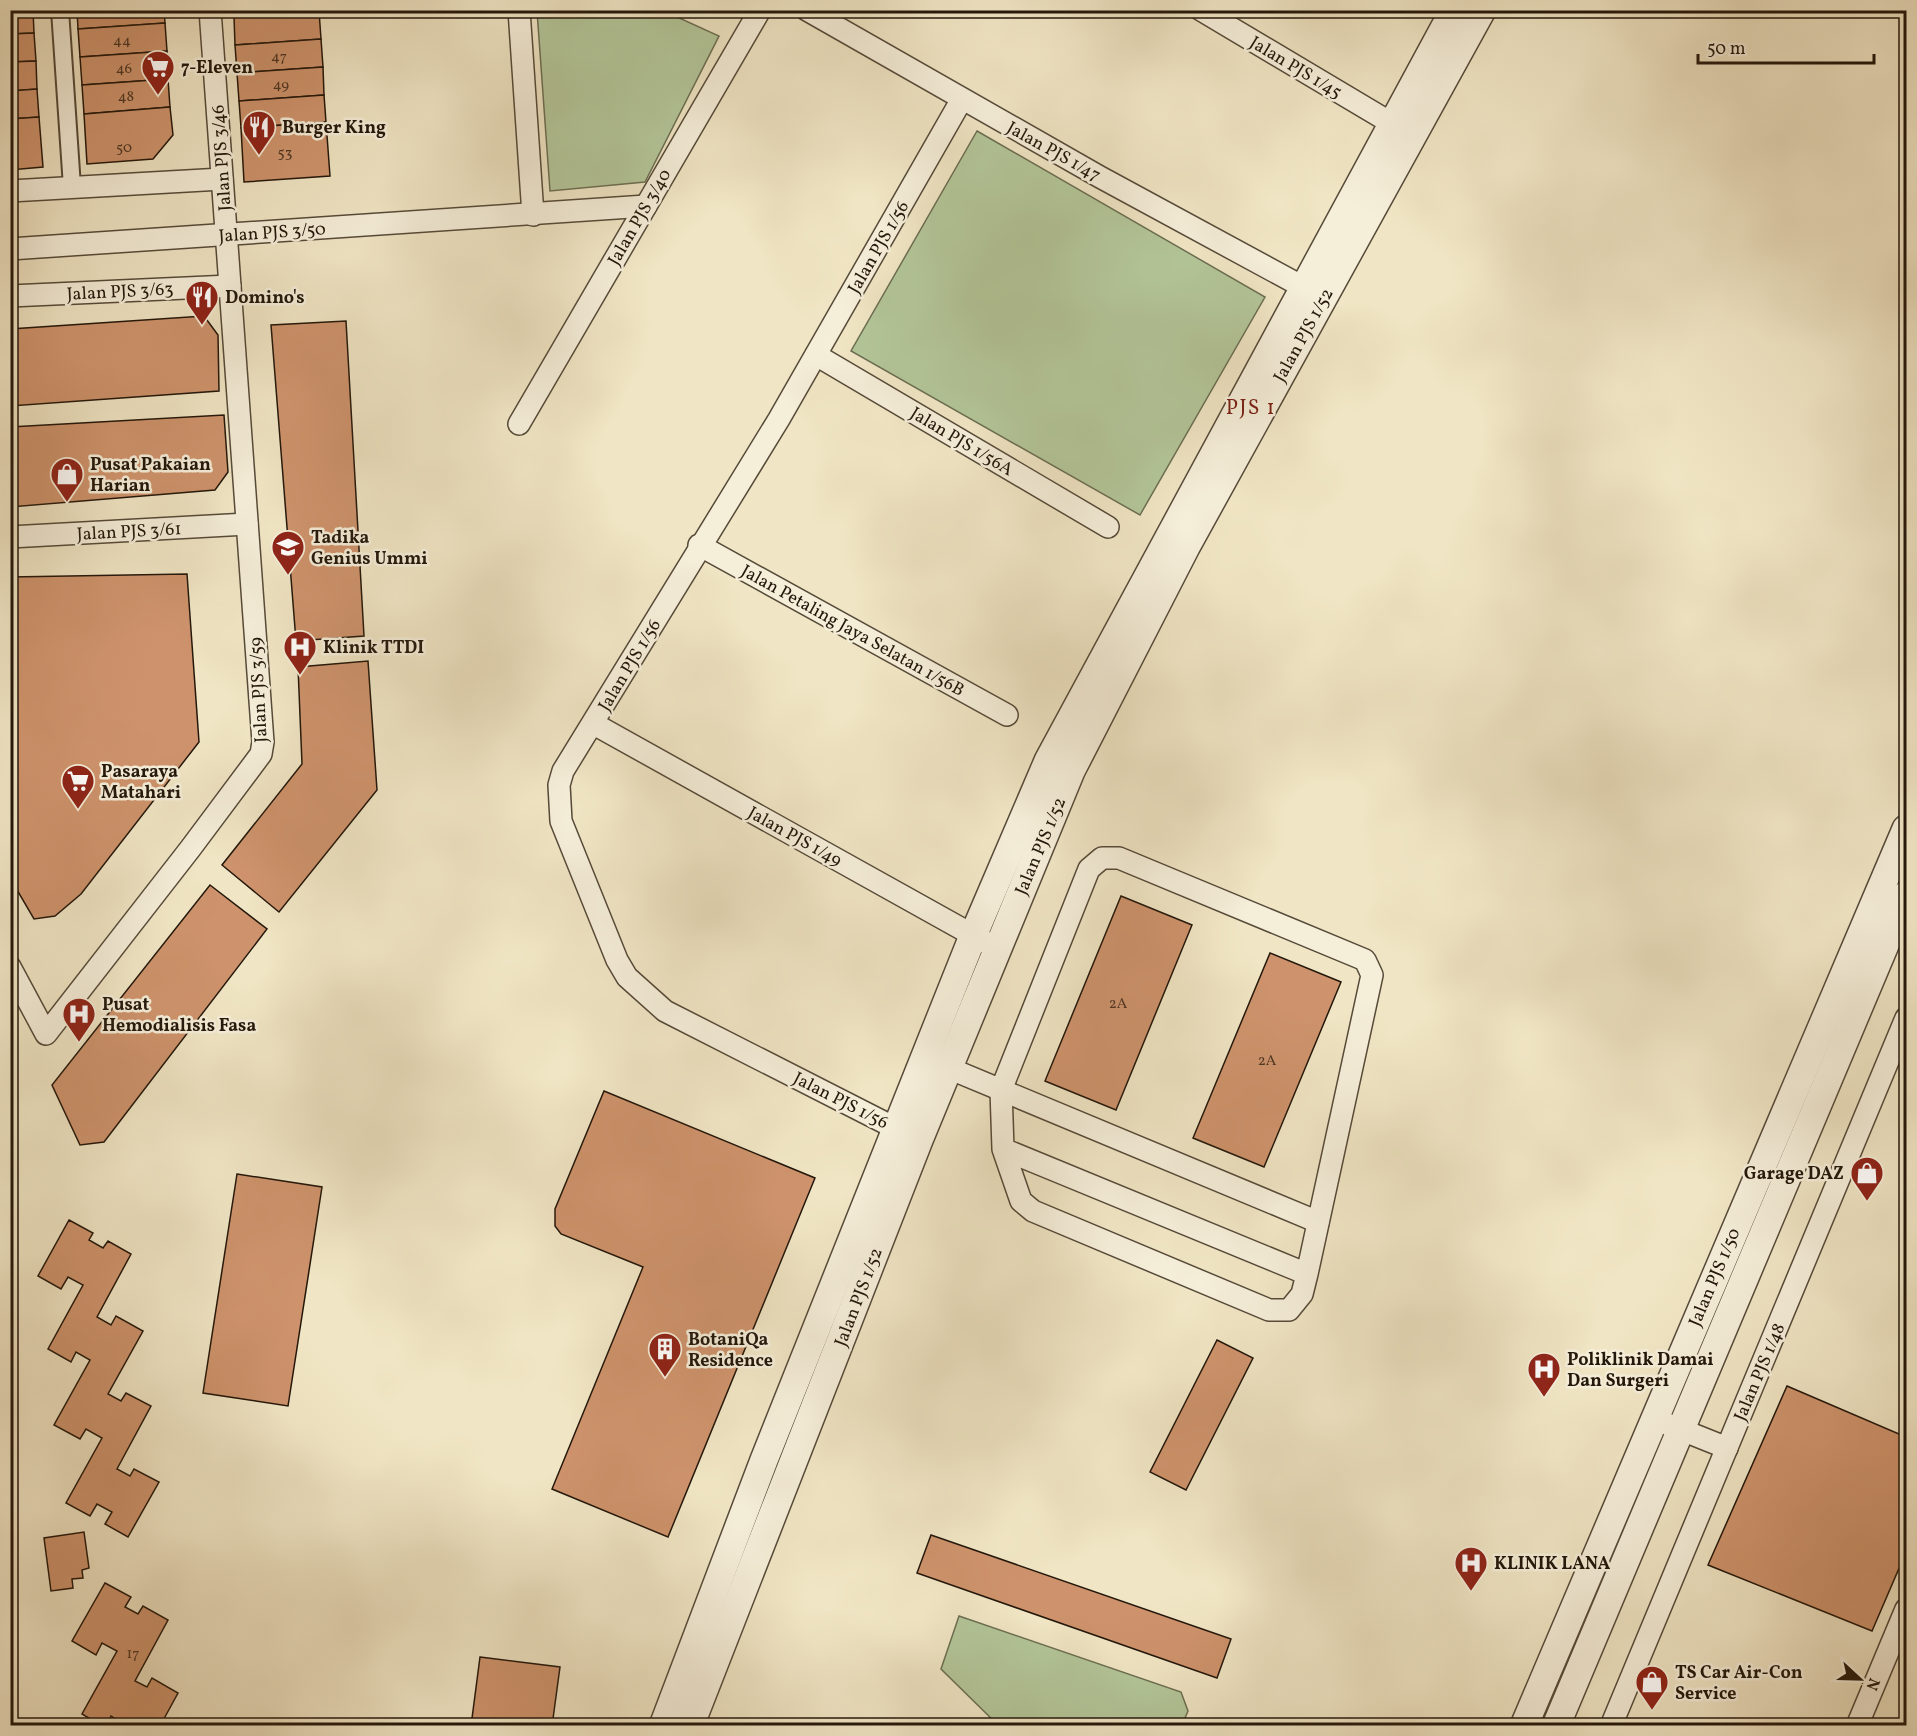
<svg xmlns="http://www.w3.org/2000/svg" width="1917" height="1736" font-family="Vollkorn,serif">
<rect width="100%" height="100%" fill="#f0e5c4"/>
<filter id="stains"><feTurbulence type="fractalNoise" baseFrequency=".00333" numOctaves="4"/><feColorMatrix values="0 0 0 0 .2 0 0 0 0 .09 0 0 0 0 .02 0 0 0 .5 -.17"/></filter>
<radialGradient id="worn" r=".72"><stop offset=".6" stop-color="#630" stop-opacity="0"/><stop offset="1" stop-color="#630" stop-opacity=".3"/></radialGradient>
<g fill="#b3c699" stroke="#6b6e52" stroke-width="1.5">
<path d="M537,11H664L719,36L645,182L550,191Z"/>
<path d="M977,131L1265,297L1140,515L851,351Z"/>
<path d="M959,1616L1181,1692L1188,1711L1182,1725H998L941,1669Z"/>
</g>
<g fill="#ce936c" stroke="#23170b" stroke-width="1.5">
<path d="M10,10H33L34,33L10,34Z"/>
<path d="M77,10H164L165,23L78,29Z"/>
<path d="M233,10H319V11L234,17Z"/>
<path d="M319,11L321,39L235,45L234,17Z"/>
<path d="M165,23L167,51L80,57L78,29Z"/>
<path d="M34,33L36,61L10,62V34Z"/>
<path d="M321,39L323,67L237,73L235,45Z"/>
<path d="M167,51L168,79L82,85L80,57Z"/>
<path d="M36,61L37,89L10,91V62Z"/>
<path d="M323,67L324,95L239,101L237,73Z"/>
<path d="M168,79L170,107L84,114L82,85Z"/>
<path d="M37,89L39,117L10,119V91Z"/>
<path d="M324,95L326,122L241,128L239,101Z"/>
<path d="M170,107L173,135L153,159L87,164L84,114Z"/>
<path d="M39,117L43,167L10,170V119Z"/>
<path d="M326,122L330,176L244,182L241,128Z"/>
<path d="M204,316L218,335L219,391L10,406V329Z"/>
<path d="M346,321L364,636L296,641L271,325Z"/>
<path d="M224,415L228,472L215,490L10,507V427Z"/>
<path d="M187,574L199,742L81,894L55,916L34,919L10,878V577Z"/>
<path d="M368,661L377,790L279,912L222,865L302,764L298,667Z"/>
<path d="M210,885L267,929L104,1142L80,1145L52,1085Z"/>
<path d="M1121,896L1192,925L1116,1110L1045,1081Z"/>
<path d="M1270,953L1341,982L1264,1167L1193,1138Z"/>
<path d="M604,1091L815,1178L668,1537L552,1489L643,1267L561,1234L555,1226V1209Z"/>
<path d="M237,1174L322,1187L288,1406L203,1393Z"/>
<path d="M69,1220L93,1233L89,1240L103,1248L108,1241L131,1254L97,1317L111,1325L116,1316L143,1331L108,1394L121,1401L126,1393L151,1406L117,1469L130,1476L134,1469L159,1482L128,1537L105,1524L112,1512L97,1504L90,1516L66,1503L102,1438L86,1429L80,1439L54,1425L90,1360L76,1352L71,1362L48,1349L83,1285L68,1277L61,1289L38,1276Z"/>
<path d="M1217,1340L1253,1358L1186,1490L1150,1472Z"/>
<path d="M1787,1386L1906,1437V1552L1872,1631L1708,1565Z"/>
<path d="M84,1532L89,1568L82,1570L83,1578L72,1579L73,1588L51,1591L44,1538Z"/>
<path d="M931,1535L1231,1639L1217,1678L917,1573Z"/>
<path d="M105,1583L131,1597L125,1607L138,1614L143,1606L168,1620L135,1681L147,1687L152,1678L178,1693L160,1726H127L111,1716L106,1726H102L82,1714L117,1651L102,1643L96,1655L72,1641Z"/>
<path d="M480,1657L560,1667L552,1726H471Z"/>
</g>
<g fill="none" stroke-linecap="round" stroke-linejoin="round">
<g stroke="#564a39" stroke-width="20">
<path id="pedestrian" d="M60,10L72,187"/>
</g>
<g stroke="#564a39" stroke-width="24">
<g id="minor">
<path d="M519,10L533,215"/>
<path d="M807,10L1100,177L1303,287"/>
<path d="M1201,10L1391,123"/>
<path d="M10,191L222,179"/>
<path d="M10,249L646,206"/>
<path d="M10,296L230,286"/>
<path d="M816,355L1108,527"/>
<path d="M519,424L760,10"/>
<path d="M10,537L247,524"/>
<path d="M699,545L1007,715"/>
<path d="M594,724L987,943"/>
<path d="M10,967L46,1034L190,849L261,754L263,742L210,10"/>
<path d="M934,1062L1318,1222"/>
<path d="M897,1129L665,1011L627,977L617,960L561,821L559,785L563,771L779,419L962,99"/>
<path d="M1003,1149L1307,1274L1372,975L1365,960L1119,858H1102L1089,869L1001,1090L1003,1149L1021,1201L1033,1211L1269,1310H1289L1302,1294L1307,1274"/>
<path d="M1667,1424L1727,1448"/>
<path d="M1611,1726L1906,1018"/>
<path d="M1857,1726L1906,1609"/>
</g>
</g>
<g stroke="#564a39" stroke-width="30">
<g id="tertiary">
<path d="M663,1726L764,1460L973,936L1048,761L1454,10"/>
<path d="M690,1726L919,1140L1071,771L1186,547L1482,10"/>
<path d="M1524,1726L1906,829"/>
<path d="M1556,1726L1906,895"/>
</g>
</g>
<use href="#pedestrian" stroke="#f5eed9" stroke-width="16"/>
<use href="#minor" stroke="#f5eed9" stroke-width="21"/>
<use href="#tertiary" stroke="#f5eed9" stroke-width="27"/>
</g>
<defs>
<g id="supermarket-pin" transform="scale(1.725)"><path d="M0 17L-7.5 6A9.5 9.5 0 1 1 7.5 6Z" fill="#8f2418" stroke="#f5eed9"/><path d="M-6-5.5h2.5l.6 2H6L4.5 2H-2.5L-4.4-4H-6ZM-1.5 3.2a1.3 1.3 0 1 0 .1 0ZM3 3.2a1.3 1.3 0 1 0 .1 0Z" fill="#fff"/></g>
<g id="restaurant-pin" transform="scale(1.725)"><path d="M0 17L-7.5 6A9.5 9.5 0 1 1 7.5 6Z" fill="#8f2418" stroke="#f5eed9"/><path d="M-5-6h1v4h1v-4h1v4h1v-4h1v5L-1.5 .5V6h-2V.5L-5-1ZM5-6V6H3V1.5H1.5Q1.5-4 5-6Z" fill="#fff"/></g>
<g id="shop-pin" transform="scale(1.725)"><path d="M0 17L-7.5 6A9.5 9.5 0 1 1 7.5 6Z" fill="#8f2418" stroke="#f5eed9"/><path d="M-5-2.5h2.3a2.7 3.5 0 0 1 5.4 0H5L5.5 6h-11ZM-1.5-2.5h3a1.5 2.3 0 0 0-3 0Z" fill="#fff"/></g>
<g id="school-pin" transform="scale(1.725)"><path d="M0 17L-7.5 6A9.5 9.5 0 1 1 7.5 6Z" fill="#8f2418" stroke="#f5eed9"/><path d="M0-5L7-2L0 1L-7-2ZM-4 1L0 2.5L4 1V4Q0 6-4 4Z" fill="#fff"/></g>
<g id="hospital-pin" transform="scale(1.725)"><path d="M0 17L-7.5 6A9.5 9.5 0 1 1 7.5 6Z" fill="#8f2418" stroke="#f5eed9"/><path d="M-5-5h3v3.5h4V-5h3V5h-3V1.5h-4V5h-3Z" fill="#fff"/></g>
<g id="building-pin" transform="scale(1.725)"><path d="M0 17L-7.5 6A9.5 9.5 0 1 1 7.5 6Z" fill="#8f2418" stroke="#f5eed9"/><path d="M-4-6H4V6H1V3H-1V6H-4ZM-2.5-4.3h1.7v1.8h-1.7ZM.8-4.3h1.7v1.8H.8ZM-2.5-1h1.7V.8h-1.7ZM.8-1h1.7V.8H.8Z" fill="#fff"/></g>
</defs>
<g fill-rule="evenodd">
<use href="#supermarket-pin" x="158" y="67"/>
<use href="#restaurant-pin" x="259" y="127"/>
<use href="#restaurant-pin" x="202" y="297"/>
<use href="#shop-pin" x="67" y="474"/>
<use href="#school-pin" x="288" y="547"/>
<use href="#hospital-pin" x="300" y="647"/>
<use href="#supermarket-pin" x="78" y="781"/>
<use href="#hospital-pin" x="79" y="1014"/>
<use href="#shop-pin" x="1867" y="1173"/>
<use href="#building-pin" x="665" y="1349"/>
<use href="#hospital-pin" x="1544" y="1369"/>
<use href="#hospital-pin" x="1471" y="1563"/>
<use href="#shop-pin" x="1652" y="1682"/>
</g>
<g text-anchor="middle" stroke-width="5" stroke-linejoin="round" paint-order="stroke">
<g font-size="15" fill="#4e3623">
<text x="122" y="45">44</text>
<text x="279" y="61">47</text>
<text x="124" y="73">46</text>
<text x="281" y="89">49</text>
<text x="126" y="101">48</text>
<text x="124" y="152">50</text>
<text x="285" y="157">53</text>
<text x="1118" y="1008">2A</text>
<text x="1267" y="1065">2A</text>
<text x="133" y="1658">17</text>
</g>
<g font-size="18" font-weight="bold" fill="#23170b" stroke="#f5eed9" text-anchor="start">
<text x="181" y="73">7-Eleven</text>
<text x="282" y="133">Burger King</text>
<text x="225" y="303">Domino's</text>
<text x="90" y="470">Pusat Pakaian<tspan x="90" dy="21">Harian</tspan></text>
<text x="311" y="543">Tadika<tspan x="311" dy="21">Genius Ummi</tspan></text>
<text x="323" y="653">Klinik TTDI</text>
<text x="101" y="777">Pasaraya<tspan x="101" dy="21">Matahari</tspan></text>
<text x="102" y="1010">Pusat<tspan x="102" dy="21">Hemodialisis Fasa</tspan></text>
<text x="1844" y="1179" text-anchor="end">Garage DAZ</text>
<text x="688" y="1345">BotaniQa<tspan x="688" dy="21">Residence</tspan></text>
<text x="1567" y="1365">Poliklinik Damai<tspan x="1567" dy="21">Dan Surgeri</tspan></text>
<text x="1494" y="1569">KLINIK LANA</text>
<text x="1675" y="1678">TS Car Air-Con<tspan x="1675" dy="21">Service</tspan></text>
</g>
<g font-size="18" fill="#23170b" stroke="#f5eed9">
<text transform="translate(1296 67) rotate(31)" y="6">Jalan PJS 1/45</text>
<text transform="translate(1054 151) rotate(29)" y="6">Jalan PJS 1/47</text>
<text transform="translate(221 158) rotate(-94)" y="6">Jalan PJS 3/46</text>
<text transform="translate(639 217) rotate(-60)" y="6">Jalan PJS 3/40</text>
<text transform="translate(272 232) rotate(-4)" y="6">Jalan PJS 3/50</text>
<text transform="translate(878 247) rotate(-60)" y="6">Jalan PJS 1/56</text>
<text transform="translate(120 291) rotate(-3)" y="6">Jalan PJS 3/63</text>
<text transform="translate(1303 335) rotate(-61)" y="6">Jalan PJS 1/52</text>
<text transform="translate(962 441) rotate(31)" y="6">Jalan PJS 1/56A</text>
<text transform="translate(129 531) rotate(-3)" y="6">Jalan PJS 3/61</text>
<text transform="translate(853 630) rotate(29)" y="6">Jalan Petaling Jaya Selatan 1/56B</text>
<text transform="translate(629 665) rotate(-59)" y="6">Jalan PJS 1/56</text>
<text transform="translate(258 690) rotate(-93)" y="6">Jalan PJS 3/59</text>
<text transform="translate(795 836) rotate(29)" y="6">Jalan PJS 1/49</text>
<text transform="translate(1040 846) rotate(-67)" y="6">Jalan PJS 1/52</text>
<text transform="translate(841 1100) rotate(27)" y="6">Jalan PJS 1/56</text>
<text transform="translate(1714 1277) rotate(-67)" y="6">Jalan PJS 1/50</text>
<text transform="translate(858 1297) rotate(-69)" y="6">Jalan PJS 1/52</text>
<text transform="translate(1759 1372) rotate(-67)" y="6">Jalan PJS 1/48</text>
</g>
<g font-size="21" letter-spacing="1.5" fill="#7a1f14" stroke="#f5eed9">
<text x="1251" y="414">PJS 1</text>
</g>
</g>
<rect width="1917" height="1736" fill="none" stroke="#f0e5c4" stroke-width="36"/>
<rect x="12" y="12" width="1893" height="1712" fill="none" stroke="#23170b" stroke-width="3"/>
<rect x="18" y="18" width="1881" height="1700" fill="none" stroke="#23170b" stroke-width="1.5"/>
<g transform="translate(1860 1679) rotate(112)" stroke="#f5eed9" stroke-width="4.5" paint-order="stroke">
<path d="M0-4.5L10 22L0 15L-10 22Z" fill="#23170b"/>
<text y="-9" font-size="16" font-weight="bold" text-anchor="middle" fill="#23170b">N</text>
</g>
<path d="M1698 54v9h176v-9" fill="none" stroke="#23170b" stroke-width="3"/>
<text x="1707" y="54" font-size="18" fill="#23170b" stroke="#f5eed9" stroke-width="4.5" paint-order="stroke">50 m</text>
<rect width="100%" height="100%" filter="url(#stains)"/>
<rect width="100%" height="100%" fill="url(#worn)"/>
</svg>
